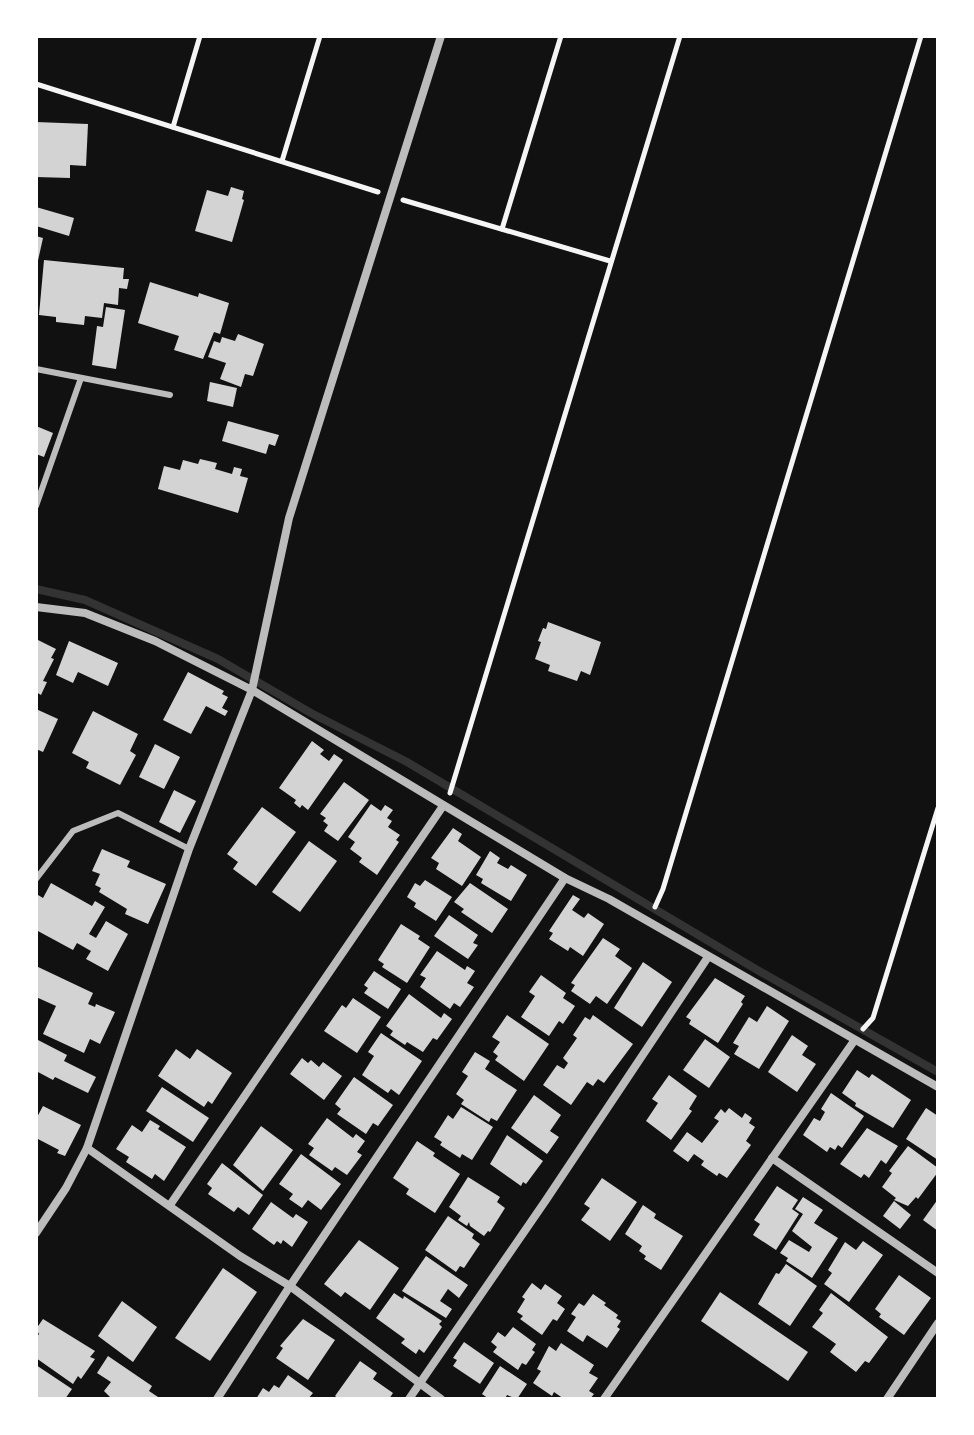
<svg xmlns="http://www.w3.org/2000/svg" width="974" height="1435" font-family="Overpass,sans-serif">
<rect width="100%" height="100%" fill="#111"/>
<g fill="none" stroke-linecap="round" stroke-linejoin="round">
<path stroke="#333" stroke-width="8" d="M36,589L85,600L218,659L311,713L407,762L759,971L938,1072"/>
</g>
<g fill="#d3d3d3">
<path d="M36,122L88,124L86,166L70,165V178L36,177Z"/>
<path d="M231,187L244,191L242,199L244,200L232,242L195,231L207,190L228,196Z"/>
<path d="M36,207L74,218L69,236L36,226Z"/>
<path d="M36,236L43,238L37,265H36Z"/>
<path d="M44,260L124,268L123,279H129L127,289L119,288L118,305L104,303L102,318L85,316L84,325L56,322V317L39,315Z"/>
<path d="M150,282L198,297L199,293L229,303L220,334L214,332L203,359L174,350L179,336L138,323Z"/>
<path d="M106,307L125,310L116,369L92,365L97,326L103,327Z"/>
<path d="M238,334L264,344L253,376L245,374L241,387L220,379L226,363L208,357L214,341L220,343L222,337L235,341Z"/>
<path d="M210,382L237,388L233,407L207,401Z"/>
<path d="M228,421L279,435L275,446L269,444L266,454L222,441Z"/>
<path d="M36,426L53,433L44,457L36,454Z"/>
<path d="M200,459L217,463L215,469L232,474L234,467L242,469L240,476L248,478L238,513L158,489L164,466L180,470L183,460L198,464Z"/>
<path d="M548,622L601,642L590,675L581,671L577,681L548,671L550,665L535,659L541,642L538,641L543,628L546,629Z"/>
<path d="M36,639L56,649L51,658L54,659L43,681L47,682L41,695L36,692Z"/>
<path d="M69,641L118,663L108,686L78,672L73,683L56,675Z"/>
<path d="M188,672L224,691L222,694L228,697L222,708L228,711L225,716L206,706L191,734L163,720Z"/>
<path d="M36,709L58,719L43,752L36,749Z"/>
<path d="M93,711L138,734L130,751L136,755L120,785L86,768L89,762L72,753Z"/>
<path d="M312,741L324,750L320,754L329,761L334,754L343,760L308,810L302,805L300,808L294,803L296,800L279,788Z"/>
<path d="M155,744L180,757L164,789L139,777Z"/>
<path d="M344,782L369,800L338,841L324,831L328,825L323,821L326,818L320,814Z"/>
<path d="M174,790L196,801L180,833L159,822Z"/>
<path d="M371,804L381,811L385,805L393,810L387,818L392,821L388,827L400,835L396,840L399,842L377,875L359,862L362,858L350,849L355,842L348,837Z"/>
<path d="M262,807L296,832L256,886L233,869L238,862L227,854Z"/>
<path d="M453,828L462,834L458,841L481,857L462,886L436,869L439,863L431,858Z"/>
<path d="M309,841L337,861L300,912L272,892Z"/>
<path d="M102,849L130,861L127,867L166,884L148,924L125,914L127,909L99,892L101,888L95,885L100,874L92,871Z"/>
<path d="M490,851L500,858L497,863L508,869L511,865L527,875L511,901L481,883L483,879L476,875Z"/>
<path d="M425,880L452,897L436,921L414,907L416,903L407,897L415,883L420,886Z"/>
<path d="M51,883L92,906L95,901L105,907L89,934L96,938L106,921L128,934L108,971L86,959L91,951L77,943L73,950L36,930V898L38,895L43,898Z"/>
<path d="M470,883L508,909L492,933L461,912L464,909L454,902Z"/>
<path d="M573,895L580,899L572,910L584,918L588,913L604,924L583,956L570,947L568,951L549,939L553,933L549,931Z"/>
<path d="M449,915L478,935L473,943L478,945L468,959L434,936Z"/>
<path d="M401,924L420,936L418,939L430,947L407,983L382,967L384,964L378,960Z"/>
<path d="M603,938L620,949L615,956L632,968L607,1004L596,996L590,1004L571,991L575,985L571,983Z"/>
<path d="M437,951L465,970L467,966L475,971L467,983L474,987L460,1007L454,1003L450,1009L420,987L426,978L420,975Z"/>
<path d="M643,962L672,982L642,1027L614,1008Z"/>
<path d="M36,966L93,993L88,1004L95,1007L96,1004L115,1012L100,1044L90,1039L84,1053L43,1034L56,1006L36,997Z"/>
<path d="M374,971L401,989L388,1009L364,993L368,988L364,985Z"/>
<path d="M541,975L566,993L563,998L575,1006L563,1024L559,1021L549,1036L521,1017L535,996L529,992Z"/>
<path d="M715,978L745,996L741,1002L743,1004L718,1043L689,1024L691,1020L686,1017Z"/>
<path d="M409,994L441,1018L444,1013L452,1019L437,1040L433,1038L423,1052L407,1042L405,1045L390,1035L393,1031L386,1026Z"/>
<path d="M353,998L381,1017L357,1053L324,1031L342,1005L346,1008Z"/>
<path d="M767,1006L789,1021L759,1069L734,1054L739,1046L733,1043L749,1017L757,1022Z"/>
<path d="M507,1015L549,1044L524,1081L495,1060L498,1056L493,1052L500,1042L492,1037Z"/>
<path d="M593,1015L633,1044L604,1083L598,1079L593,1086L587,1082L571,1105L543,1085L557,1065L564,1069L568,1063L563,1058L577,1038L573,1035L585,1017L590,1020Z"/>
<path d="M381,1033L422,1061L399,1095L391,1089L388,1093L362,1075L374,1056L368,1052Z"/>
<path d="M792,1035L808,1046L802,1055L816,1064L797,1092L768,1072Z"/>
<path d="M705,1039L730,1057L709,1088L683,1070Z"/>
<path d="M38,1040L67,1055L64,1061L96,1077L88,1093L55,1077L53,1080L36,1071Z"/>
<path d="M176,1049L190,1059L197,1049L232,1073L212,1104L208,1101L204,1107L158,1076Z"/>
<path d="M475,1052L490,1061L485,1069L517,1090L497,1121L491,1118L489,1122L461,1104L464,1100L456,1094L468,1076L462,1072Z"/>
<path d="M302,1058L308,1063L311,1060L319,1067L323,1062L342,1076L324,1100L290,1074Z"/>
<path d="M857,1070L869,1078L872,1074L911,1100L893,1128L855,1106L856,1103L842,1093Z"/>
<path d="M669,1075L697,1096L689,1109L692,1111L671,1140L646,1121L658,1103L652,1099Z"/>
<path d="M354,1077L393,1105L378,1126L373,1123L366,1134L337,1114L341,1109L335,1104Z"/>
<path d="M162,1087L209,1118L193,1142L146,1111Z"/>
<path d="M831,1093L864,1116L842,1148L838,1145L835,1150L830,1147L827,1152L803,1135L814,1118L820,1121L825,1112L821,1109Z"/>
<path d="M534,1095L561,1115L550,1131L559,1137L547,1154L511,1128Z"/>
<path d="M43,1106L81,1125L65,1156L57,1153L59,1150L36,1138V1119Z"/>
<path d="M461,1107L493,1127L472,1160L462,1154L460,1158L440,1145L442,1142L434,1137L448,1115L453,1119Z"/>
<path d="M729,1108L742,1118L745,1113L752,1118L749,1123L755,1127L746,1141L751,1145L727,1178L719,1173L717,1176L701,1165L704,1161L694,1154L688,1162L673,1151L687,1132L702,1143L719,1121L714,1118L721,1109L725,1113Z"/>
<path d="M926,1108L938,1116V1160L906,1139Z"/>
<path d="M327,1118L353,1138L356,1134L365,1141L357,1152L362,1155L347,1175L335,1167L332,1171L309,1155L314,1148L308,1144Z"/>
<path d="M150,1120L160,1126L158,1129L186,1147L164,1181L155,1174L152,1179L126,1162L129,1157L116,1149L132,1125L142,1132Z"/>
<path d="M261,1126L293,1150L263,1191L233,1165Z"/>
<path d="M867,1128L898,1146L886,1164L881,1160L869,1178L864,1174L861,1178L840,1164Z"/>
<path d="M507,1135L543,1161L526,1184L523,1182L521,1186L490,1164Z"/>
<path d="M417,1141L435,1153L433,1156L460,1174L435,1213L406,1194L409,1189L393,1178Z"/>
<path d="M908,1146L938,1168V1172L918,1199L916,1197L908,1206L894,1200L896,1198L882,1187L892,1173L889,1171Z"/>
<path d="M301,1154L341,1184L321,1210L308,1200L302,1208L289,1199L293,1194L279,1184Z"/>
<path d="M222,1163L263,1195L249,1215L238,1207L234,1212L208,1194L212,1188L207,1184Z"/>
<path d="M468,1177L500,1197L497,1202L505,1208L490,1232L488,1231L484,1236L470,1226L469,1222L467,1226L458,1220L461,1216L449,1207Z"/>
<path d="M602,1178L637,1202L610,1241L581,1220L590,1208L584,1204Z"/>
<path d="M777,1186L798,1200L792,1209L799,1214L776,1250L753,1235L760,1224L754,1220Z"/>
<path d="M803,1197L823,1210L814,1223L838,1238L812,1278L786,1261L788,1258L780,1253L789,1240L809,1252L812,1247L792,1231L803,1214L795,1209Z"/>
<path d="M938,1199V1231L923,1220Z"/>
<path d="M894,1201L911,1215L900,1229L883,1216Z"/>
<path d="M271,1202L293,1218L296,1214L308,1222L292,1247L283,1240L281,1244L277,1241L274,1245L252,1229Z"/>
<path d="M643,1205L656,1214L654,1218L683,1236L661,1270L644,1259L646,1256L639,1251L642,1246L625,1234Z"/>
<path d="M448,1216L474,1234L472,1238L480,1244L464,1268L460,1266L456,1272L425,1250Z"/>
<path d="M359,1240L399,1268L370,1310L345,1292L341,1297L324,1284Z"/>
<path d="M863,1241L883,1255L849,1302L824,1284L832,1273L828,1270L845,1242L856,1250Z"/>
<path d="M426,1256L468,1285L459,1298L448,1289L440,1301L452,1309L446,1318L402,1291Z"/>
<path d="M786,1264L817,1286L790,1326L758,1304L776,1273L779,1274Z"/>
<path d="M223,1268L257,1292L210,1361L175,1338Z"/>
<path d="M899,1275L931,1298L904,1335L879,1317L881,1314L875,1309Z"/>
<path d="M532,1283L541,1290L545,1284L562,1296L557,1303L565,1309L557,1321L553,1319L542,1335L520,1319L523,1316L517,1312L525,1299L522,1297Z"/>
<path d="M720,1292L808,1352L788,1381L701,1321Z"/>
<path d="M394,1293L403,1299L404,1296L442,1321L439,1324L442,1327L424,1353L419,1349L416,1354L401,1343L405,1339L376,1318Z"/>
<path d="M831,1293L888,1337L869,1363L865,1361L856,1372L830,1352L836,1344L812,1327L823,1313L819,1310Z"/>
<path d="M593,1294L606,1303L604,1305L618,1315L616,1318L621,1321L617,1327L620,1329L607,1348L587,1335L583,1342L567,1331L576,1317L571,1314L579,1303L584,1306Z"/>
<path d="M122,1301L157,1327L133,1362L98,1336Z"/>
<path d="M43,1319L95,1351L90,1357L95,1359L81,1379L78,1376L73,1384L36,1358V1338L39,1334L36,1329Z"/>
<path d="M303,1319L335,1340L308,1380L276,1358L283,1348L280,1346Z"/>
<path d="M513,1327L536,1344L532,1350L535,1352L526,1365L522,1363L518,1370L493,1352L497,1347L491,1342L498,1332L505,1337Z"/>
<path d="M464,1342L494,1363L480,1384L453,1366L457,1360L453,1358Z"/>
<path d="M561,1343L594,1365L589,1373L598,1378L589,1391L594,1394L590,1399H564L554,1392L552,1396L533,1383L541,1371L537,1369L549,1346L556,1351Z"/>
<path d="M108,1356L152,1386L149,1391L161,1399H112L104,1391L111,1382L97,1373Z"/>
<path d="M360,1361L377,1373L373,1379L393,1393L389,1399H339L335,1396Z"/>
<path d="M36,1365L72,1389L65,1399H36Z"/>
<path d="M500,1366L527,1384L517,1399L507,1395L505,1399H489L482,1394Z"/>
<path d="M288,1375L313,1393L308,1399H256L263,1388L269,1392L274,1385L279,1388Z"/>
</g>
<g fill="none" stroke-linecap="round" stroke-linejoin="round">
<g stroke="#f5f5f5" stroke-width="5">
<path d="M36,84L378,192"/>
<path d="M173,127L200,36"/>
<path d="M282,161L320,36"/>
<path d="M403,200L610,261"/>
<path d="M502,229L561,36"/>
<path d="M450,793L680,36"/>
<path d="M655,907L663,889L921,36"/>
<path d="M863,1029L873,1018L938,808"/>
</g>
<g stroke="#bcbcbc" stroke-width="6">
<path d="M36,369L170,395"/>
<path d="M36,506L81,378"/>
<path d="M36,879L73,831L118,813L189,849"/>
</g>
<g stroke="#bcbcbc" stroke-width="8">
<path d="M36,607L85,613L155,641L252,690L565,878L609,899L938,1087"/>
<path d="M87,1148L240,1256L290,1286L441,1399"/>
<path d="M772,1158L938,1273"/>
<path d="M170,1205L443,806"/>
<path d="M36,1233L66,1188L87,1148L189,849L252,690L289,518L441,36"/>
<path d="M217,1399L290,1286L565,878"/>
<path d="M409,1399L546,1200L708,957"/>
<path d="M604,1399L854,1041"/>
<path d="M887,1399L938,1323"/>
</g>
</g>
<rect width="974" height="1435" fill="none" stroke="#ffffff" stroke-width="76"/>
</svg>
